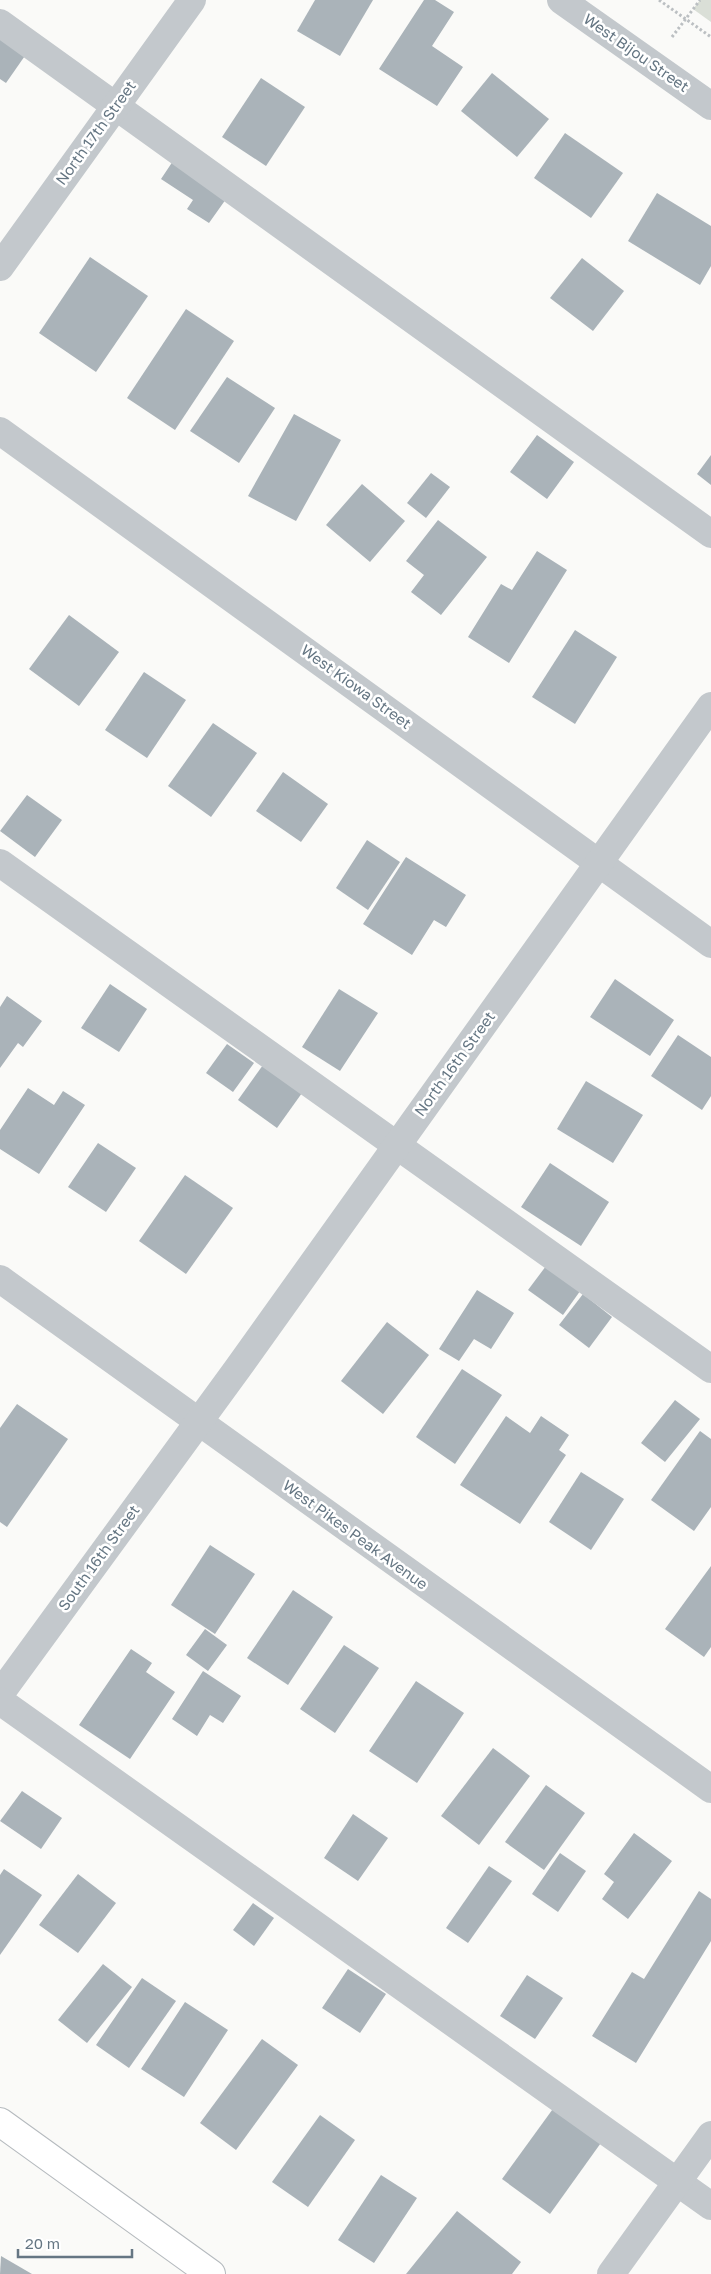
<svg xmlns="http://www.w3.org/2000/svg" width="711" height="2274" font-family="'Golos Text',sans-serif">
<rect width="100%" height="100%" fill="#fafaf8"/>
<path fill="#dadfd7" d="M700,0H711V22L693,9Z"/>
<g fill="#aab3b9">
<path d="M315,0H373L340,56L297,31Z"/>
<path d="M424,0H435L454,12L432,46L463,67L437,106L379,69Z"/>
<path d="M0,29L29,50L6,83L0,79Z"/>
<path d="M492,73L549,119L517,157L461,111Z"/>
<path d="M261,78L305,107L266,166L222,137Z"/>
<path d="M565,133L623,173L591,218L534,178Z"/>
<path d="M177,155L231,192L209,223L187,209L193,200L161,179Z"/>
<path d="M657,193L711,226V266L700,285L628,241Z"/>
<path d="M90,257L148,296L96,372L39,333Z"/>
<path d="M582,258L624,291L593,331L550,298Z"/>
<path d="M186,309L234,341L175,430L127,398Z"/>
<path d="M227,377L275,408L239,463L190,431Z"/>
<path d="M294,414L341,440L296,521L248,496Z"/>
<path d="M537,435L574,462L547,499L510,472Z"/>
<path d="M711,455V485L697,474Z"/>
<path d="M431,473L450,487L426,518L407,503Z"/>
<path d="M362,484L405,521L370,562L326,525Z"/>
<path d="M438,520L487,557L441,615L411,592L424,575L406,561Z"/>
<path d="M537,551L567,570L509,663L468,637L501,584L512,590Z"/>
<path d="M69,615L119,652L79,706L29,669Z"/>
<path d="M575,630L617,657L575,724L532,697Z"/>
<path d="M144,672L186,700L147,758L105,730Z"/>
<path d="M213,723L257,753L211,817L168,786Z"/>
<path d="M283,772L328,804L301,842L256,811Z"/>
<path d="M27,795L62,820L35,857L0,831Z"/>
<path d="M367,840L400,862L368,910L336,888Z"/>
<path d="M406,857L466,895L446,927L434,920L412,955L363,924Z"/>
<path d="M615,979L674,1020L650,1056L590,1017Z"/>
<path d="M110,984L147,1009L119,1052L81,1028Z"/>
<path d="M339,989L378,1013L340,1071L302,1047Z"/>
<path d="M7,996L42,1021L23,1047L18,1043L0,1068V1007Z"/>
<path d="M678,1035L711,1057V1096L702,1110L651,1076Z"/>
<path d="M227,1044L254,1063L233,1092L206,1073Z"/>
<path d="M263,1065L302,1093L277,1128L238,1100Z"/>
<path d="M586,1081L643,1115L613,1163L557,1129Z"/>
<path d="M28,1088L54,1105L63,1091L85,1105L39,1174L0,1149V1130Z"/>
<path d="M98,1143L136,1168L106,1212L68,1187Z"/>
<path d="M550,1163L609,1202L581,1246L521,1207Z"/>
<path d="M185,1175L233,1208L186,1274L139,1241Z"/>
<path d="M549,1262L583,1287L563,1315L528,1290Z"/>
<path d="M477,1290L514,1313L491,1349L474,1339L459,1361L439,1349Z"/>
<path d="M583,1294L612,1317L589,1348L559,1325Z"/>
<path d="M387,1322L429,1355L383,1414L341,1381Z"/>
<path d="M462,1369L502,1395L455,1464L416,1437Z"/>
<path d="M675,1400L700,1419L665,1462L641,1443Z"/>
<path d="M17,1404L68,1439L7,1527L0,1522V1428Z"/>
<path d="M506,1416L530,1433L541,1416L569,1435L559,1450L566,1455L520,1524L460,1485Z"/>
<path d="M700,1431L711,1439V1507L694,1531L651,1500Z"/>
<path d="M581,1472L624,1499L591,1550L549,1522Z"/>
<path d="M210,1545L255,1574L215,1634L171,1605Z"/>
<path d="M711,1566V1647L704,1657L665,1629Z"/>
<path d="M293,1590L333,1617L288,1685L247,1658Z"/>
<path d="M205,1629L227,1645L208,1671L186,1655Z"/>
<path d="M344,1645L379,1668L335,1733L300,1709Z"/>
<path d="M131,1649L152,1663L146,1672L175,1692L130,1759L79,1725Z"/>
<path d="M203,1671L241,1696L223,1723L210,1715L197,1736L172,1719Z"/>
<path d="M416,1681L464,1713L417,1783L369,1751Z"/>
<path d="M493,1748L530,1776L479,1845L441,1816Z"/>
<path d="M546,1785L585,1813L544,1870L505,1842Z"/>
<path d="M22,1791L62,1818L41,1849L0,1821Z"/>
<path d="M353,1814L388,1838L358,1881L324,1858Z"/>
<path d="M634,1833L672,1861L628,1919L602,1899L614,1882L604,1874Z"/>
<path d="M560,1853L586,1871L558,1912L532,1894Z"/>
<path d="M489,1866L512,1881L468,1943L446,1928Z"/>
<path d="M4,1869L42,1895L0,1955V1875Z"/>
<path d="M78,1874L116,1903L78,1953L39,1925Z"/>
<path d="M699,1891L711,1899V1941L636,2063L592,2036L632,1972L644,1979Z"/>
<path d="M253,1903L274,1918L254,1946L233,1930Z"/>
<path d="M103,1964L132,1987L87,2043L58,2020Z"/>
<path d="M348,1969L386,1994L360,2033L322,2008Z"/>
<path d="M527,1975L563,1998L535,2039L500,2016Z"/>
<path d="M142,1978L176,2001L129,2068L96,2045Z"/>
<path d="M185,2002L228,2030L184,2097L141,2069Z"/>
<path d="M262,2039L298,2065L236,2150L200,2123Z"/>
<path d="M555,2106L603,2140L550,2214L502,2179Z"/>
<path d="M320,2115L355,2140L308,2207L272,2182Z"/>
<path d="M381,2175L417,2198L374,2263L338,2240Z"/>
<path d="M457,2211L521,2262L512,2274H406Z"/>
<path d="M1,2256L32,2274H0Z"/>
</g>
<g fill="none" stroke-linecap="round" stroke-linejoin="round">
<g stroke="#b5babe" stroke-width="30">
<path id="major" d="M0,2122L211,2274"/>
</g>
<g stroke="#bbbfc2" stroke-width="3" stroke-dasharray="2.5 2.5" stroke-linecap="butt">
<path d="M659,0L711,37"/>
<path d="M672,37L700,0"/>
</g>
<g stroke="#c3c8cc" stroke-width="28">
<path d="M561,0L711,106"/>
<path d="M0,23L711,534"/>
<path d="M0,267L192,0"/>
<path d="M0,431L711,944"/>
<path d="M0,863L711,1369"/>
<path d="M0,1279L711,1789"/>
<path d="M0,1694L238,1368L711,706"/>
<path d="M0,1701L711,2206"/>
<path d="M611,2274L711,2135"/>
</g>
<use href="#major" stroke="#fff" stroke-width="28"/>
</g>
<g text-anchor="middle" stroke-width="5" stroke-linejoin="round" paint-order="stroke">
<g font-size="15" fill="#657683" stroke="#fff">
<text transform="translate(636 53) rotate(35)" y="5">West Bijou Street</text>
<text transform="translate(96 133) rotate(-54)" y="5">North 17th Street</text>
<text transform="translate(356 687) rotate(36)" y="5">West Kiowa Street</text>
<text transform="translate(455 1064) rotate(-54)" y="5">North 16th Street</text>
<text transform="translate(355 1535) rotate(36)" y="5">West Pikes Peak Avenue</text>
<text transform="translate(99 1558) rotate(-54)" y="5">South 16th Street</text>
</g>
</g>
<path d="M18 2249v8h114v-8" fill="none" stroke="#657683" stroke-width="2.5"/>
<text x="25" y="2249" font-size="15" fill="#657683" stroke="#ffffff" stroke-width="4" paint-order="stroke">20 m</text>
</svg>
